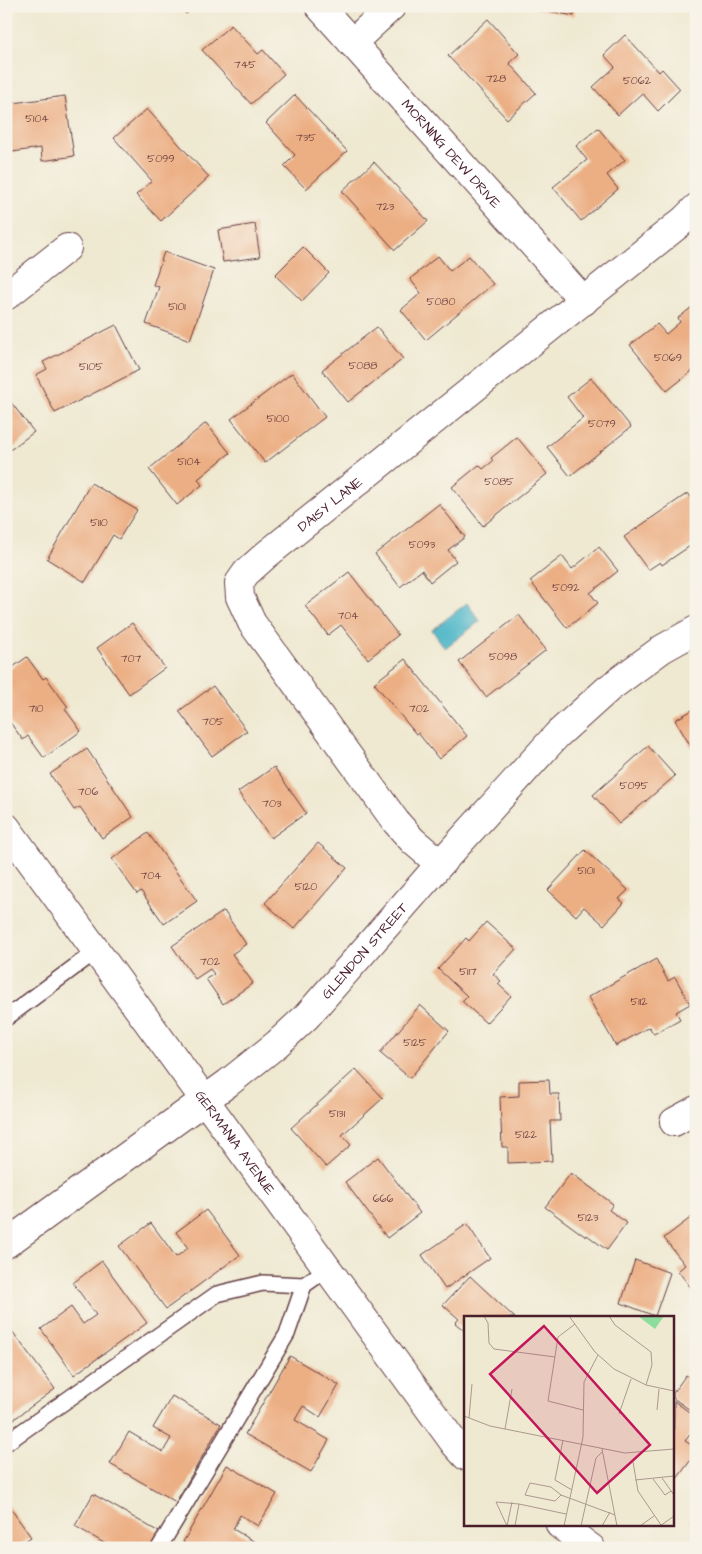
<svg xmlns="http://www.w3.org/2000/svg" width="702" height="1554" font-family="'Architects Daughter',sans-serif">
<rect width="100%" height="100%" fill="#f7f3e8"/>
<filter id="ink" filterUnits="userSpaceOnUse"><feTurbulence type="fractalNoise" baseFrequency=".02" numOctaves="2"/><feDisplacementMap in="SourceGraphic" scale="10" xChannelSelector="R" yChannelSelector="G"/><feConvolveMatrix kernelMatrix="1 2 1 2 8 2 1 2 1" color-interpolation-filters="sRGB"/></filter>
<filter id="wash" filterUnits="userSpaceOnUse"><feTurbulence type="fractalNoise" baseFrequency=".0096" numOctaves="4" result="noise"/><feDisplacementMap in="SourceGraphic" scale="20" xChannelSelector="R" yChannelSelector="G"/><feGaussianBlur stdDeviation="1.12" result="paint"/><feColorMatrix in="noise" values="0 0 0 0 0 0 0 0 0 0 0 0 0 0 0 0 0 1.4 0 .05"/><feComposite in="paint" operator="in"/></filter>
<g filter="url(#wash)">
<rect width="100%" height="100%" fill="#efe9d1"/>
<path fill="#4bb6c8" stroke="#4a6a7a" d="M467,603L480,621L445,648L432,630Z"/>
<g id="blocks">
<g fill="#ecae83">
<path d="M179,6H195L186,14Z"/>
<path d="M534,6H575L574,16L533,8Z"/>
<path d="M488,19L519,54L509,63L536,93L507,119L448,56Z"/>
<path d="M231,25L258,54L263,50L284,74L251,104L202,50Z"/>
<path d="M625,35L659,72L662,69L680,89L658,111L642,93L618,115L593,87L615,67L604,55Z"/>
<path d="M295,95L347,151L306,189L284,166L295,155L266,123Z"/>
<path d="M65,96L74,156L42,161L41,148L12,152L9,132H6V104Z"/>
<path d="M147,109L209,177L161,221L136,195L152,181L114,138Z"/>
<path d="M598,128L625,160L607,175L618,189L581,221L553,187L587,160L576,146Z"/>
<path d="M374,162L428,221L395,250L342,191Z"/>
<path d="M255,224L260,257L223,262L218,230Z"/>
<path d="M303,247L329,273L302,301L275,275Z"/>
<path d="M164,252L214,270L190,340L146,324L159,287L153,285Z"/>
<path d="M438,256L450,271L469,256L493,284L426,340L401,310L421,293L410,279Z"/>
<path d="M696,304V368L667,391L630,345L657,324L666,334L680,322L678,318Z"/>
<path d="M116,325L139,370L55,413L36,375L47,369L43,362Z"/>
<path d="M377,327L403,359L348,402L322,370Z"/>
<path d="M292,373L325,417L265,463L231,419Z"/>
<path d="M591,378L631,427L570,476L547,447L583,418L567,397Z"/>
<path d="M6,396L34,432L6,453Z"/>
<path d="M206,423L230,453L198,479L202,485L177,505L149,469Z"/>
<path d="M517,437L547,474L483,526L452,487L479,465L483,469L493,461L491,458Z"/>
<path d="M91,483L137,510L119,539L113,535L85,582L47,559Z"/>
<path d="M688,493L696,504V542L662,565L660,562L648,570L624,537Z"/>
<path d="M439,504L465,537L448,550L456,561L430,582L422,570L400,587L375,554Z"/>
<path d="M599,547L618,571L590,593L598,603L567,628L530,581L562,556L572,569Z"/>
<path d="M349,572L398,635L368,659L341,625L328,635L305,606Z"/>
<path d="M519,615L546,650L486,697L459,662Z"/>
<path d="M132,623L165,668L129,694L97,648Z"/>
<path d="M27,657L43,679L46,677L68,707L65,709L81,731L44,758L28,736L23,740L6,717V672Z"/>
<path d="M405,659L467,736L439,759L418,733L416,734L374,683Z"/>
<path d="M213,686L247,731L212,756L179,711Z"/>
<path d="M696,708V755L675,720Z"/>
<path d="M648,746L675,776L619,824L593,795Z"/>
<path d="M87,749L133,817L102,838L80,807L74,810L50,774Z"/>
<path d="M274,767L306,813L271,838L238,792Z"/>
<path d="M148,833L197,901L164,924L141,891L137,894L112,859Z"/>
<path d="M318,843L347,868L294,929L265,903Z"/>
<path d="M585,850L628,890L619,899L624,903L604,925L584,907L576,916L548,890Z"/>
<path d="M224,911L246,944L232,954L253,983L223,1004L206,979L214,974L210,969L195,979L172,946Z"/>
<path d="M486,922L516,949L493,974L501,981L498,984L511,996L486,1023L462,1001L467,996L438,969L466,938L469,941Z"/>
<path d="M656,959L668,981L675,977L690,1004L676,1012L680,1019L654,1034L649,1027L616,1046L588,997Z"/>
<path d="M420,1005L449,1031L410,1078L380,1053Z"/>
<path d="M356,1069L383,1098L342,1135L351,1145L326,1167L291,1128Z"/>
<path d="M549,1080L550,1094H559L560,1121H550L552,1161L508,1163V1147H502L500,1097L519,1096V1081Z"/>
<path d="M378,1157L420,1213L387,1238L345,1182Z"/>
<path d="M571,1173L613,1204L609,1210L627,1223L607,1250L587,1235L586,1237L545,1207Z"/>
<path d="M206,1210L240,1255L166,1309L119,1246L151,1223L176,1257L188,1248L176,1232Z"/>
<path d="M693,1216L696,1219V1286L692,1289L678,1271L685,1265L664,1238Z"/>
<path d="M467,1224L490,1258L445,1289L422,1255Z"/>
<path d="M635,1260L670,1273L655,1316L621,1303Z"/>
<path d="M102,1261L147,1323L74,1375L41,1329L71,1307L83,1324L96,1315L73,1283Z"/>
<path d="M470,1276L515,1318H466V1332L455,1323L459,1319L443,1305Z"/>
<path d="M9,1327L55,1389L6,1425V1330Z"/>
<path d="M290,1356L339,1385L320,1417L303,1406L295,1420L329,1440L311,1472L245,1434Z"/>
<path d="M686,1375L696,1382V1414L673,1398V1393Z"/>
<path d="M172,1396L221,1424L176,1502L110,1464L129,1432L163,1452L171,1438L153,1428Z"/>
<path d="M674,1401L696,1417V1427L685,1441L696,1448V1453L673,1484Z"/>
<path d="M227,1465L277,1494L258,1526L240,1515L233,1529L265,1548H192L183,1542Z"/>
<path d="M93,1494L159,1532L150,1548H108L109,1546L75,1526Z"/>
<path d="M6,1502L31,1537L16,1548H6Z"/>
<path d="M696,1515V1527L690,1523Z"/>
</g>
</g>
</g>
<g filter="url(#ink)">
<use href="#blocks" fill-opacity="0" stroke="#633d44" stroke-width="1"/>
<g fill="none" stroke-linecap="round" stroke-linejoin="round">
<g stroke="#633d44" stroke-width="18">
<g id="service">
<path d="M6,1018L96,951"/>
<path d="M6,1443L217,1294L263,1283L304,1285"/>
<path d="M159,1548L287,1334L304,1285L327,1269"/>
</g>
</g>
<g stroke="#633d44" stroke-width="30">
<g id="minor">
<path id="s1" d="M319,6L584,301"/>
<path d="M352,43L392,6"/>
<path d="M6,296L67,248"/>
<path id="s2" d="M6,827L455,1444L466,1456"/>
<path id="s3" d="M440,864L413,841L396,822L252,623L240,597L239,583L246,573L266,555L684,220L696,208"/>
<path d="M674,1122L696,1110"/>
<path d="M560,1525L591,1548"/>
</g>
</g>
<g stroke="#633d44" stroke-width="30">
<g id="tertiary">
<path id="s4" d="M6,1244L228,1083L277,1044L306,1017L440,864L557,735L608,689L662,649L696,630"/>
</g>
</g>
<use href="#service" stroke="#fff" stroke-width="15"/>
<use href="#minor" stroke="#fff" stroke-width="28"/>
<use href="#tertiary" stroke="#fff" stroke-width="28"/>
</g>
</g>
<g text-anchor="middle" stroke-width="4.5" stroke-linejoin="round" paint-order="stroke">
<g font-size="11" fill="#724341">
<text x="245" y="68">745</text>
<text x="496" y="82">728</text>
<text x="637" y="84">5062</text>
<text x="37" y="122">5104</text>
<text x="306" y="141">735</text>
<text x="161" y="162">5099</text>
<text x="385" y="210">723</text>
<text x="441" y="305">5080</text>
<text x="177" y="310">5101</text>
<text x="668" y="361">5069</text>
<text x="363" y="369">5088</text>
<text x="91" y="370">5105</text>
<text x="278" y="422">5100</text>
<text x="602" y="427">5079</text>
<text x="189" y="465">5104</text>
<text x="499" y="485">5085</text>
<text x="99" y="526">5110</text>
<text x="422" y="548">5093</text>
<text x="566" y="591">5092</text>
<text x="348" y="619">704</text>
<text x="503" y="660">5098</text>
<text x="131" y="662">707</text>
<text x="36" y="712">710</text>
<text x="419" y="712">702</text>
<text x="213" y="725">705</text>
<text x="634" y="789">5095</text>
<text x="88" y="795">706</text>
<text x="272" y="807">703</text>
<text x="586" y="874">5101</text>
<text x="151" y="879">704</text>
<text x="306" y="890">5120</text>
<text x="210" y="965">702</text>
<text x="468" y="975">5117</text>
<text x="639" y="1005">5112</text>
<text x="415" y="1046">5125</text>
<text x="337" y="1117">5131</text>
<text x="526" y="1138">5122</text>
<text x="383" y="1202">666</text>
<text x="588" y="1221">5123</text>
</g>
<g font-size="14" fill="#4a1f2b" stroke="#f7f3e8">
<text dy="5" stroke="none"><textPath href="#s1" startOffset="198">MORNING DEW DRIVE</textPath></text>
<text dy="5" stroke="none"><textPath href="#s3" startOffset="470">DAISY LANE</textPath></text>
<text dy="5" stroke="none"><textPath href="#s4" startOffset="465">GLENDON STREET</textPath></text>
<text dy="5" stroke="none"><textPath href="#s2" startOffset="390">GERMANIA AVENUE</textPath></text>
</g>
</g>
<g transform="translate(464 1316)">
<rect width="210" height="210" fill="#efe9d1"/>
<path d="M174,0H200L191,13Z" fill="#8dde9e"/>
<path fill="none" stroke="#ad988f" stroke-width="1" d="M20,0L24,7L25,27L30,33L91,41M105,0L131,36L150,53L182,69L210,75M145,0L151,9L187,36L188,49L182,69M111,8L94,21L84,85L119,94M193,94L195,73M155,98L167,63M0,100L26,110L161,137L210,133M5,102L8,68M41,113L48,73M99,124L91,164L108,174M138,133L153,210M169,146L174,175L197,209M198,162L210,179M189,163L201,179L207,175M171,164L210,160M97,179L91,185L61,179L66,167L87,171L97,179L151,199M0,190V210M43,210L32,186L55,188M43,210L48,186M51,210L55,188L102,198M100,210L119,121L120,66L134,39M117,210L132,142L138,136M138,210L146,196M176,210L190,200M196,210L210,200"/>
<path fill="#c2185b" fill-opacity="0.15" stroke="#c2185b" stroke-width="2.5" d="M80,10L186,129L133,177L26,58Z"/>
<rect width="210" height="210" fill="none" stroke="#4a1f2b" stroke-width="2.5"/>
</g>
<rect width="702" height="1554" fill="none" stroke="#f7f3e8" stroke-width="25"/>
</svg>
